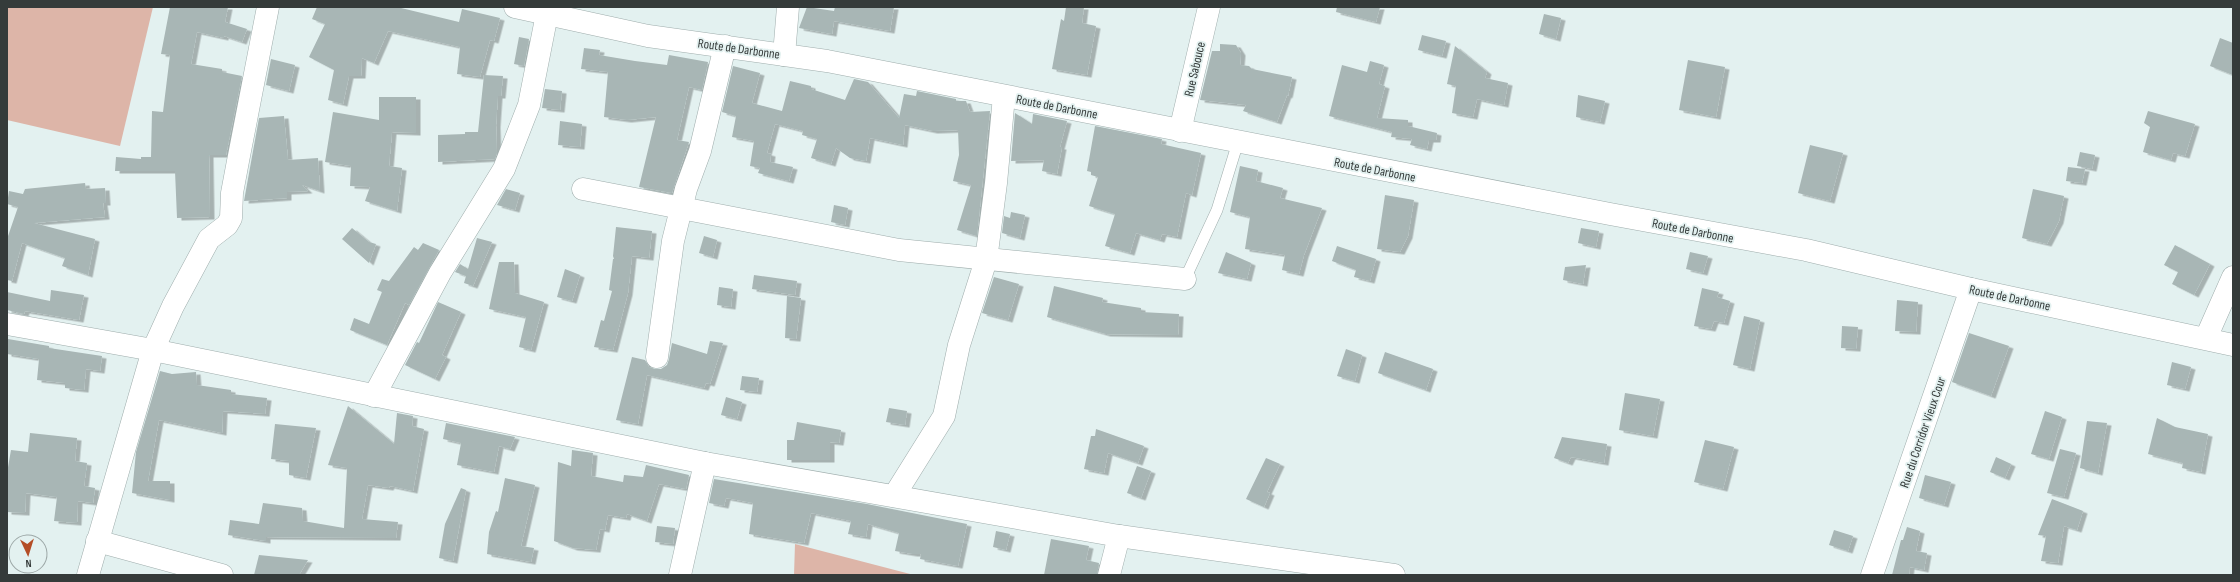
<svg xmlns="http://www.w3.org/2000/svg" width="2240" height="582" font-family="'Sofia Sans Condensed',sans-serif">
<defs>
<filter id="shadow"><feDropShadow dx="4.5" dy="2.5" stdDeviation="0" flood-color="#0004"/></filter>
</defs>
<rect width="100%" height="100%" fill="#e3f1f0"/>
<g fill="#ddb5a8">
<path d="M7,7H153L120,146L7,120Z"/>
<path d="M795,544L914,575H794Z"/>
</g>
<g fill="#a8b6b5" filter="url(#shadow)">
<path d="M170,7H228L225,22L247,29L242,42L224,36V38L197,32L191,64L222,69V72L242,76L226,155H209L210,217L177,218L175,171H115L116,157L141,159V157H151L152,111L163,112L170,55L161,54Z"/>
<path d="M317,7H397L459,22L462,9L500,18L494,41L490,40L480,77L457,74L460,47L388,31L374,63L362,58L361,76H349L343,104L328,100L334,70L309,57L325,24L312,19Z"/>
<path d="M807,7L834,11L835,7H894L890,31L834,21L832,34L799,28Z"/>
<path d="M1066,7H1084L1082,23L1096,26L1087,75L1052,69L1061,19L1064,21Z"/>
<path d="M1337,7H1380L1376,22L1336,12Z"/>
<path d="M1544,14L1561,18L1556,39L1539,34Z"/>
<path d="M1422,35L1446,41L1442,56L1418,50Z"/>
<path d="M519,37L529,39L524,66L514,64Z"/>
<path d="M2220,38L2233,43V75L2210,66Z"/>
<path d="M1220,44L1236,45L1241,53L1240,65L1249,66L1252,69L1292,77L1288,96L1287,95L1277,122L1243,111L1246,105L1200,100L1212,51H1220Z"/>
<path d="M1455,46L1487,72L1485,78L1508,83L1504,105L1477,99L1473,117L1452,113L1456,86L1447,84Z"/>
<path d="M584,48L600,50L599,55L635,61L667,65L669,55L708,62L702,90L689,87L677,140L689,142L672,193L639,187L656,117L627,120L604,117L608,72L581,69Z"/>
<path d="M271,59L295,65L289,91L266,85Z"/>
<path d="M1688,60L1725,67L1716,117L1679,110Z"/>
<path d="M1370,61L1384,65L1379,84L1385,86L1377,118L1408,120V126L1437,133L1436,140H1429L1427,149L1410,145L1412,139L1391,137L1392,132L1329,116L1342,65L1367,72Z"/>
<path d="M733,66L760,73L752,103L782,111L790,81L811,86V89L845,100L854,79L868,82L899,118L904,94L916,96L917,91L956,99V101H966L970,112L990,111L977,236L957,230L971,185L953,181L959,155L958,130L933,131L905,125L903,145L870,138L866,161L850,158L836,148L831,164L811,158L817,139L802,135L803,131L775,124L767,153L771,154L770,162L793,167L789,181L758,173L760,168L750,166L754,141L732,137L736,116L722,112Z"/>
<path d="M484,75L503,76L501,96H498L496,125L497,153L495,159L438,162V135L465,134V132H478Z"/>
<path d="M545,89L562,91L560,110L542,108Z"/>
<path d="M1578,95L1605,101L1600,122L1576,117Z"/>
<path d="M379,97H416V133L392,132L389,166L402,168L397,211L365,201L370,187L350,186L351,166L325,162L333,112L379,120Z"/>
<path d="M2148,111L2195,124L2185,156L2173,153L2171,160L2143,152L2150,127L2144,123Z"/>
<path d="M1015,113L1032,124L1033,114L1067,121L1060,147H1062L1057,174L1042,171L1044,160L1011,161Z"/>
<path d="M284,116L288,160L318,158L320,191L302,185L308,191L287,192V198L244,201L259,118Z"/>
<path d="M560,121L582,124L580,147L558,145Z"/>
<path d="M1095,126L1162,139L1161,144L1201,153L1192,195L1186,193L1177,237L1162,234L1160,240L1136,233L1130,253L1105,246L1115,214L1089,206L1098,177L1091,175V172L1087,171Z"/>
<path d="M1810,145L1843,153L1830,201L1798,193Z"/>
<path d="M2080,152L2095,155L2092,169L2077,166Z"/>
<path d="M1240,166L1258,170L1256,181L1283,188L1280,198L1322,208L1304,255L1299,274L1282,270L1285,255L1245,249L1250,217L1230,212Z"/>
<path d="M2068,167L2085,169L2082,183L2066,181Z"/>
<path d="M85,183L86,189L105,188L106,203H103L105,217L34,223L95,239L88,275L62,266L65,258L22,243L12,281L7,280V239L18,207L7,204L9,191L23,194L25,189Z"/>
<path d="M506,189L520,193L515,210L497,205Z"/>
<path d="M2033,189L2064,196L2059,221L2047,244L2022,238Z"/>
<path d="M1385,195L1414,200L1408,236L1400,252L1377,249Z"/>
<path d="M834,205L848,208L845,225L831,222Z"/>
<path d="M1011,212L1025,215L1020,238L1002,233L1004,216L1010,218Z"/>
<path d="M616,227L652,231L649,258L632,256L628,293L613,350L594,347L601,320L604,321L612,291L609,290L613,259H614L613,256Z"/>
<path d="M352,228L369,242L376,244L369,263L342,239Z"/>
<path d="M1581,228L1599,231L1596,247L1578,243Z"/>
<path d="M704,236L717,240L713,257L699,253Z"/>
<path d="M477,238L492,242L473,286L464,283L466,276L455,272L460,264L468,269Z"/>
<path d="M423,243L439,250L409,305L405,303L387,345L350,330L354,318L369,324L382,292L377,290L382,279L389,281L414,247L418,250Z"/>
<path d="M2175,245L2210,264L2194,295L2172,284L2178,272L2164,265Z"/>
<path d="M1337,246L1376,259L1370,281L1354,277L1356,270L1332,261Z"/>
<path d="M1226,252L1251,263L1247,279L1218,273Z"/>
<path d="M1690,252L1708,256L1703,273L1686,269Z"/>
<path d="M499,262H514L515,293L544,302L531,350L519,347L526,317L489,309Z"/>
<path d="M1586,265L1583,284L1563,280L1565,267Z"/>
<path d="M565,269L580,275L572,301L557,297Z"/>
<path d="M754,275L797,281L795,295L752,289Z"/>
<path d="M994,277L1019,284L1008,320L982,313Z"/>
<path d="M1054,286L1103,298L1102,302L1141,308V312L1179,314L1178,335L1106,334L1047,317Z"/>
<path d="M719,287L733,289L731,307L717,305Z"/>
<path d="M1702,288L1719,292L1717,297L1730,301L1724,323L1714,321L1711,329L1694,326Z"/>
<path d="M51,290L84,295L79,320L25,311L24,314L7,310V292L50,301Z"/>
<path d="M787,296L801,298L796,339L785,338Z"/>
<path d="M1897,300L1918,302L1916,332L1895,331Z"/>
<path d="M438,302L461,312L442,355L446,357L435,379L405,365L417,342L419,343Z"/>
<path d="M1744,316L1760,320L1750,369L1733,365Z"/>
<path d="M1842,326L1858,327L1856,349L1841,348Z"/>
<path d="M1969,333L2009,346L1991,396L1952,382Z"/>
<path d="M8,339L49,346V348L102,356L100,371L86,369L84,390L65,388V383L37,380L39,359L7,354Z"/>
<path d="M710,341L723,343L710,384L706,383L704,388L647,375L638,424L616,420L632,357L645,360L649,367L655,369H661L667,365L669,359L672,343L707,354Z"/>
<path d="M1346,349L1362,355L1355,381L1337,376Z"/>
<path d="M1385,352L1433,369L1426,390L1378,373Z"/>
<path d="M2172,362L2191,367L2185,389L2167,385Z"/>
<path d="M160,371L172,374L196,372L197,385L231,390V394L267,398L265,414L223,411L222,433L159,420L148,481H170V500L132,493L136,452Z"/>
<path d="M742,376L759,378L757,392L740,390Z"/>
<path d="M1625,393L1660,399L1653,436L1619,430Z"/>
<path d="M726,397L742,402L737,419L721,415Z"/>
<path d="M348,406L394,444L397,413L413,416L412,426L424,429L413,491L390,486L389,488L368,485L362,519L398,522L396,538L266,537V541L228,535L230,520L259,524L263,503L302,508L303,521L344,528L347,468L328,465Z"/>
<path d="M889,408L907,411L905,425L886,422Z"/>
<path d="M2045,411L2062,417L2049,459L2031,454Z"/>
<path d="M2157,418L2175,427L2208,434L2201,472L2182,468L2183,463L2148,454Z"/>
<path d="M2087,421L2107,423L2098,473L2080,468Z"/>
<path d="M797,422L841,430L839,443L830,442V460H787V440H794Z"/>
<path d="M446,423L515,437L510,449L499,446L494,472L457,465L461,443L443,439Z"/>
<path d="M275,424L316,428L306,478L289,475V461L271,459Z"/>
<path d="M1096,429L1144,446L1138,463L1108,453L1104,473L1084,469L1091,436H1095Z"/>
<path d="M30,433L77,438L75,461L87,463L84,486L95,488L93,503L78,501L77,523L54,521L57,497L26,493L25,513L7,512V473L11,450L28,452Z"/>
<path d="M1562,437L1607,444L1604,463L1571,457L1568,463L1554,458Z"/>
<path d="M1705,440L1734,447L1723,489L1694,482Z"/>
<path d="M2060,449L2076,453L2064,497L2047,493Z"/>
<path d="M572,450L593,453L591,476L623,482L624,475L643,477L646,465L689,475L686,489L659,484L647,521L627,514L626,518L608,515L605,530L600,529L596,550L573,548L554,541L558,462L571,466Z"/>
<path d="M1996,457L2011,464L2005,478L1990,472Z"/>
<path d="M1266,458L1280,464L1267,492L1270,493L1264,507L1246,499Z"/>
<path d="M1137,466L1151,471L1141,498L1127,493Z"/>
<path d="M1925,475L1951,482L1944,505L1919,498Z"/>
<path d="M505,478L535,485L521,546L534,548L531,562L487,554L489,532L496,511L498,512Z"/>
<path d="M714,479L867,504L967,524L958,566L920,559L921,554H913L895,551L899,533L868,524L866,537L848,534L851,521L811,513L804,543L749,534L753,503L726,498L724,506L709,503Z"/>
<path d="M461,488L466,490L453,561L439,558L445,524Z"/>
<path d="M2052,499L2083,511L2077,530L2064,526L2058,563L2041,561L2046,536L2038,535Z"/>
<path d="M657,526L675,528L673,544L655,542Z"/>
<path d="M1907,527L1920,531L1916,551L1927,553L1924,570L1910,567L1909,575H1892L1901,540H1903Z"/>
<path d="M1834,530L1853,536L1848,551L1829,545Z"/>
<path d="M996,531L1010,534L1006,550L993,547Z"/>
<path d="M1051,539L1089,546L1086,560L1099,563L1097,575H1044Z"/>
<path d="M259,555L308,560L299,575H254Z"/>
</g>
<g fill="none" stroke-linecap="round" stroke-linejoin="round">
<g stroke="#9fadac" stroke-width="12">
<path id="service" d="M1185,279L1217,210L1238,142"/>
</g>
<g stroke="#9fadac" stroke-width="23">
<g id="minor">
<path d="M515,7L648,36L827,61L1610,214L1806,250L1971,289L2233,345"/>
<path d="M784,55L788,7"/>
<path d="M1180,131L1209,7"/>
<path d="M583,189L899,250L1185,279"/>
<path d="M7,324L153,350L705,463L1119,536L1394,575"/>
<path d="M2206,338L2233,277"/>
<path d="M657,357L673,241L686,189L700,151L725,46"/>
<path d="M374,396L440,273L504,169L529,105L547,14"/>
<path d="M894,496L944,416L959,345L986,260L996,183L1004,96"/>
<path d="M97,541L222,575"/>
<path d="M88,575L153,350L173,306L209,239L227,225L231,218L232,193L238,161L268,7"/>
<path d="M680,575L705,463"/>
<path d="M1109,575L1119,536"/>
<path d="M1872,575L1971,289"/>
</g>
</g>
<use href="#service" stroke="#fff" stroke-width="11"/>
<use href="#minor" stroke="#fff" stroke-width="22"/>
</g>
<g text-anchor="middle" stroke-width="3.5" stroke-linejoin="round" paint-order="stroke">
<g font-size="13" fill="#353b3a" stroke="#e3f1f0">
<text transform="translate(739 48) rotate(8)" y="5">Route de Darbonne</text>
<text transform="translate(1194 69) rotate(-77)" y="5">Rue Sabouce</text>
<text transform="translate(1057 106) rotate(11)" y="5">Route de Darbonne</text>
<text transform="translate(1375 169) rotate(11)" y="5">Route de Darbonne</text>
<text transform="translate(1693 230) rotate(11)" y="5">Route de Darbonne</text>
<text transform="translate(2010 297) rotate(12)" y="5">Route de Darbonne</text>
<text transform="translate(1922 432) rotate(-71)" y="5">Rue du Corridor Vieux Cour</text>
</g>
</g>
<rect width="2240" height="582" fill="none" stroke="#353b3a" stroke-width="16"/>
<g transform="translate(28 554) rotate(176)"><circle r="19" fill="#e3f1f0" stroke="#9da8a7"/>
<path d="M0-3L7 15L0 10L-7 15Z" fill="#b44d26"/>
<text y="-6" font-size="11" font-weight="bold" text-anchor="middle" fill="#353b3a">N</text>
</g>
</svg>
